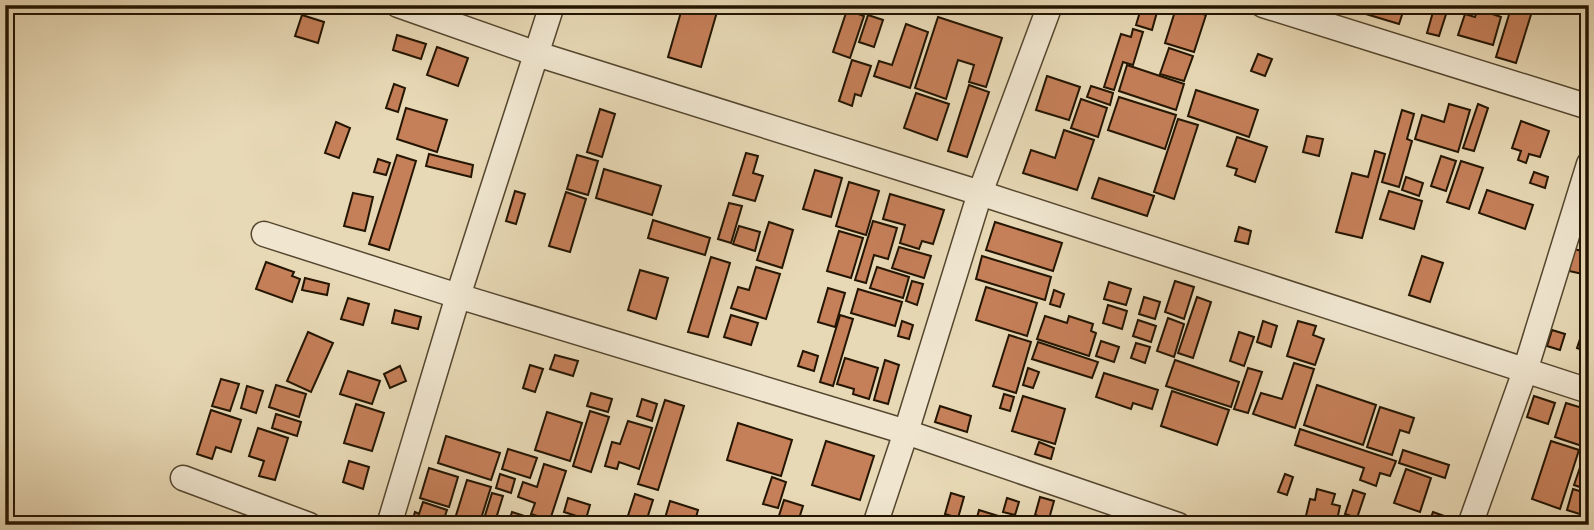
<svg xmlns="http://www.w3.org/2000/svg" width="1594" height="530" font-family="'IM FELL Great Primer',serif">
<rect width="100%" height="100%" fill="#e8d9b6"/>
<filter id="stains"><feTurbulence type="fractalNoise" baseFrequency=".00286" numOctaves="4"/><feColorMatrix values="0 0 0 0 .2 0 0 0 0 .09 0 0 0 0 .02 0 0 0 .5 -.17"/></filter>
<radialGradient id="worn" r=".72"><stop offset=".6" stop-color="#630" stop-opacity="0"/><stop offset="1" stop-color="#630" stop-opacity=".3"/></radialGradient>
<g fill="#c57f59" stroke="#231501" stroke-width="2">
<path d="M683,5H719L701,67L668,57Z"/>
<path d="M1142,5H1159L1152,30L1136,25Z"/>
<path d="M1177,5L1206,15L1194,52L1165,43Z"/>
<path d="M1369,5H1380L1403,12L1399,24L1366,14Z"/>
<path d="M1435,5H1449L1439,36L1427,33Z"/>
<path d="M1512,5H1534L1516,63L1496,57Z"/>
<path d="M1478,9L1501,17L1493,45L1458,35L1465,14L1475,17Z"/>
<path d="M847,10L864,16L850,58L833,52Z"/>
<path d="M302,15L324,22L318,43L295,36Z"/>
<path d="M868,15L883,20L874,47L859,42Z"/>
<path d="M938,17L1002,38L986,87L969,82L974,65L958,60L946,99L915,88Z"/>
<path d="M906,24L928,32L910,88L874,76L879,61L892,65Z"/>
<path d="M1133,29L1143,32L1133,65L1123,62L1114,90L1104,87L1121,34L1131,37Z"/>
<path d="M397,35L426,44L421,59L393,50Z"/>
<path d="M437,47L468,58L458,86L427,75Z"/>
<path d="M1169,48L1193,56L1184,81L1160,74Z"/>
<path d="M1258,54L1272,59L1265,76L1251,71Z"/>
<path d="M852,60L871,66L861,96L855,94L852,106L839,101Z"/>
<path d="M1127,65L1184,84L1176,110L1119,91Z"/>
<path d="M1047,76L1080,87L1069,120L1036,110Z"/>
<path d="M394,84L405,88L398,112L386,108Z"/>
<path d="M969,85L989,92L967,157L948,151Z"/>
<path d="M1091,86L1113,93L1110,105L1087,97Z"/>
<path d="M1196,90L1258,110L1249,137L1188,116Z"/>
<path d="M916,93L949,104L937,140L904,128Z"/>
<path d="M1119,97L1176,115L1165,149L1108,130Z"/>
<path d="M1081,99L1107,108L1098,137L1071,128Z"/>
<path d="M1449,104L1470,110L1458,152L1415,139L1422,115L1444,122Z"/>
<path d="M1478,104L1488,108L1474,151L1463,148Z"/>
<path d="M406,108L447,120L437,152L397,139Z"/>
<path d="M600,109L615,114L602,157L587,152Z"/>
<path d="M1402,110L1414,114L1407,139L1412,141L1399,187L1382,182Z"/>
<path d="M1178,119L1198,125L1174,199L1154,192Z"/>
<path d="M1521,121L1549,131L1540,157L1529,154L1526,163L1518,160L1521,151L1512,148Z"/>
<path d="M336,122L350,128L339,158L325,153Z"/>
<path d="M1064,130L1094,140L1077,190L1023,173L1031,150L1055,158Z"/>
<path d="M1307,136L1323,139L1319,156L1303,152Z"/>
<path d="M1237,137L1267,147L1255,182L1235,175L1237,169L1227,166Z"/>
<path d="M1375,151L1385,154L1362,238L1336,232L1352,173L1368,177Z"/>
<path d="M746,153L758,156L753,173L763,176L755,201L733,195Z"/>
<path d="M429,154L473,165L471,177L426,166Z"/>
<path d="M397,155L416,161L389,250L369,244Z"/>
<path d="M577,155L598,161L588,195L567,189Z"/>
<path d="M1441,156L1456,161L1446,191L1431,186Z"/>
<path d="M378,159L390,163L386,175L374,172Z"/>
<path d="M1461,161L1483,168L1469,209L1447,202Z"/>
<path d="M604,169L661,186L652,215L596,198Z"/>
<path d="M815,170L842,178L831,217L803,209Z"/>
<path d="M1534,172L1548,177L1545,188L1530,183Z"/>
<path d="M1406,177L1423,183L1419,196L1402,190Z"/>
<path d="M1099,178L1154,196L1147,216L1092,198Z"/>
<path d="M849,182L879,191L866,235L836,226Z"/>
<path d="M1487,190L1533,205L1525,229L1479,213Z"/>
<path d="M515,191L525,194L516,224L506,221Z"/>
<path d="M1389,191L1422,201L1414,229L1380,219Z"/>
<path d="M566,192L586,199L570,252L549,246Z"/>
<path d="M353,193L373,197L365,231L344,226Z"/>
<path d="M890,194L944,210L933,244L922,241L919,249L900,243L905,225L883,219Z"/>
<path d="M729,203L742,206L731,243L718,239Z"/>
<path d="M653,220L710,238L705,255L648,238Z"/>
<path d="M873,221L897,228L888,259L874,255L866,283L855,280Z"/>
<path d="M769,222L793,230L782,268L757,260Z"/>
<path d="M995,222L1062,243L1053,271L986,250Z"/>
<path d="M739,226L760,232L755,251L733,244Z"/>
<path d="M1239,227L1251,231L1248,244L1235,241Z"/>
<path d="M839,231L863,238L851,278L827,271Z"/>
<path d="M899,247L931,256L924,278L892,268Z"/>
<path d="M1574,249L1582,251L1580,259L1585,261L1583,274L1569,271Z"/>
<path d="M982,256L1051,277L1045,300L976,279Z"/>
<path d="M1422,256L1443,263L1430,302L1409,295Z"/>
<path d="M711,257L730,263L708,337L688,332Z"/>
<path d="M266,262L294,272L292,276L300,279L292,302L256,289Z"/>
<path d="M756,267L780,274L766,319L731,308L738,287L749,290Z"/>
<path d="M877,267L909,277L903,298L870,288Z"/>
<path d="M640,270L668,278L656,319L628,310Z"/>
<path d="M305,278L329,284L327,295L302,290Z"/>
<path d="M912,281L923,284L917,305L906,301Z"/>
<path d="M1175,281L1194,287L1184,319L1165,312Z"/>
<path d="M1109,282L1131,289L1126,305L1104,299Z"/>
<path d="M986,287L1037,303L1027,336L976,320Z"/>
<path d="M828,288L845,293L835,327L818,322Z"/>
<path d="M858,289L902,302L895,326L851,313Z"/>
<path d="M1054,290L1064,294L1060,307L1050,304Z"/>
<path d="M1144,297L1160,302L1155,319L1139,314Z"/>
<path d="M1197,297L1211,302L1193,358L1178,353Z"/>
<path d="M348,298L369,304L363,325L341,319Z"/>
<path d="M1108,305L1127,311L1122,329L1103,323Z"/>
<path d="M395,310L421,317L418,329L392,323Z"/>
<path d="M1589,312V352L1577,348Z"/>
<path d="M731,315L758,323L751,345L724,337Z"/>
<path d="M840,315L853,319L833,386L820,382Z"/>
<path d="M1045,316L1067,323L1069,316L1093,324L1091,331L1096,333L1089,356L1037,339Z"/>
<path d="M1168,318L1184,324L1174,357L1157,351Z"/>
<path d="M1138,320L1156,326L1151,342L1133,336Z"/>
<path d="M902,321L913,325L909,339L898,336Z"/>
<path d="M1263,321L1277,326L1271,347L1257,342Z"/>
<path d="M1298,321L1316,326L1313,335L1324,339L1315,365L1287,356Z"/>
<path d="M1552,330L1565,334L1560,350L1547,346Z"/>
<path d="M308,332L333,343L311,392L287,381Z"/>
<path d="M1239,332L1254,337L1244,366L1230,361Z"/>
<path d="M1009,335L1031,342L1016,393L993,386Z"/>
<path d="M1101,341L1119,347L1114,362L1096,356Z"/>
<path d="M1038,342L1098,362L1092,378L1032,359Z"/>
<path d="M1136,343L1150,347L1145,363L1131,358Z"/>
<path d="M803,351L818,356L814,371L798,366Z"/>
<path d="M555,355L578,361L573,376L550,369Z"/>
<path d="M845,358L878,368L869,399L853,394L854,389L837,384Z"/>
<path d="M885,360L899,365L888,404L874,400Z"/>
<path d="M1175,360L1239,382L1231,407L1166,386Z"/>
<path d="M1294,363L1314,369L1295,428L1253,414L1261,393L1282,399Z"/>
<path d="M530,365L543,369L535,392L523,388Z"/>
<path d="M400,366L406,381L390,388L384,374Z"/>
<path d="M1028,368L1039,372L1033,388L1023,385Z"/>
<path d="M1248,368L1262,372L1248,413L1234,409Z"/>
<path d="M348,371L380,381L372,404L340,394Z"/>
<path d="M1104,373L1158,390L1152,409L1133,403L1131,409L1096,397Z"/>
<path d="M221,379L239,384L230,411L212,406Z"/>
<path d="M276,385L306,394L299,417L269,407Z"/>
<path d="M1317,385L1376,405L1363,445L1304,425Z"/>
<path d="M247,386L263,391L256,413L241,408Z"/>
<path d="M1172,391L1229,410L1217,445L1161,426Z"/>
<path d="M591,393L612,399L608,412L587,406Z"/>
<path d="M1004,394L1014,397L1010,411L1000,408Z"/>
<path d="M1023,396L1065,409L1055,444L1012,431Z"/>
<path d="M1534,396L1555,403L1548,424L1527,417Z"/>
<path d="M642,399L657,404L652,421L637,416Z"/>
<path d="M665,400L684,406L658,490L638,484Z"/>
<path d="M1566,403L1589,410V424L1582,446L1555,437Z"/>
<path d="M356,404L384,413L372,451L344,443Z"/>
<path d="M940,406L971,416L967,432L935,422Z"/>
<path d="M1380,407L1414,418L1409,433L1400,430L1392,455L1367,447Z"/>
<path d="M211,410L241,420L231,452L216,447L212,459L197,454Z"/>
<path d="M590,411L609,417L591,472L573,466Z"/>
<path d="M547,412L582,423L570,461L535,450Z"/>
<path d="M276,414L301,422L297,436L272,428Z"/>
<path d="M628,421L652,428L639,469L619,462L617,469L605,466L612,442L620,444Z"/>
<path d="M738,423L792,440L781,476L727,460Z"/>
<path d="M258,428L288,438L275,480L259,476L264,461L249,456Z"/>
<path d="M1300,429L1396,461L1390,476L1380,473L1376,486L1360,480L1364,468L1295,445Z"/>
<path d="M446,436L500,453L491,480L438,463Z"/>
<path d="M826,441L874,456L860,500L812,485Z"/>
<path d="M1551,441L1579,450L1560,509L1532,499Z"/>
<path d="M1589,441V490L1574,485Z"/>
<path d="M1039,442L1054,448L1051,459L1035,454Z"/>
<path d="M508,449L537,458L530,478L502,469Z"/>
<path d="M1403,450L1449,465L1445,478L1399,463Z"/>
<path d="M349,461L369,467L363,489L343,482Z"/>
<path d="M544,464L566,471L550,520L531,514L535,503L518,497L523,482L537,487Z"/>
<path d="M429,468L458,477L449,507L420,498Z"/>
<path d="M1406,469L1431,478L1420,512L1394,503Z"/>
<path d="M500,474L515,479L511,493L496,488Z"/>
<path d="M1285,474L1293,477L1287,495L1278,492Z"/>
<path d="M772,477L786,482L778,508L763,504Z"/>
<path d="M467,480L491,487L479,525H453Z"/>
<path d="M1317,489L1335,494L1332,504L1340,506L1336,525L1304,524L1310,499L1315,500Z"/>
<path d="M1573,489L1589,494V517L1567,510Z"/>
<path d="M1353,490L1365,494L1357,518L1345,514Z"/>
<path d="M492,493L503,496L494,525H482Z"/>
<path d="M951,493L964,497L958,518L945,514Z"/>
<path d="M635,494L653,500L645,525H625Z"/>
<path d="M1040,497L1054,501L1049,519L1035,515Z"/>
<path d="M568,498L590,505L586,519L564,512Z"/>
<path d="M1007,498L1019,502L1015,515L1003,512Z"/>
<path d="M784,500L803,506L797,525H776Z"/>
<path d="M670,501L698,510L694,525H663Z"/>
<path d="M423,502L447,510L442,525H411L415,512L419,514Z"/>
<path d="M979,510L1011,520L1009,525H975Z"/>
<path d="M512,512L549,524L548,525H508Z"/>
<path d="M1433,512L1444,516L1442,525H1428Z"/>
</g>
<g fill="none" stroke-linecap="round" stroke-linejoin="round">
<g stroke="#54462e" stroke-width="27">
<g id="street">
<path d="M398,5L537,54L980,193L1589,391"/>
<path d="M1263,5L1589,107"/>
<path d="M264,234L458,296L906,432L1178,525"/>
<path d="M183,478L309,525"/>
<path d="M389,525L458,296L552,5"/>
<path d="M875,525L906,432L980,193L1050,5"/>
<path d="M1470,525L1525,371L1589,164"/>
</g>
</g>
<use href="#street" stroke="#f0e6d0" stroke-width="24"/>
</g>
<rect width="1594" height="530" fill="none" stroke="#e8d9b6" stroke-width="28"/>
<rect x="7" y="7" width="1580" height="516" fill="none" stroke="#231501" stroke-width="3.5"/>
<rect x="14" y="14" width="1566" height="502" fill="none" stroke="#231501" stroke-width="2"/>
<rect width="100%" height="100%" filter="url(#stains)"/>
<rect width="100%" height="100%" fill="url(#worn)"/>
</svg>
